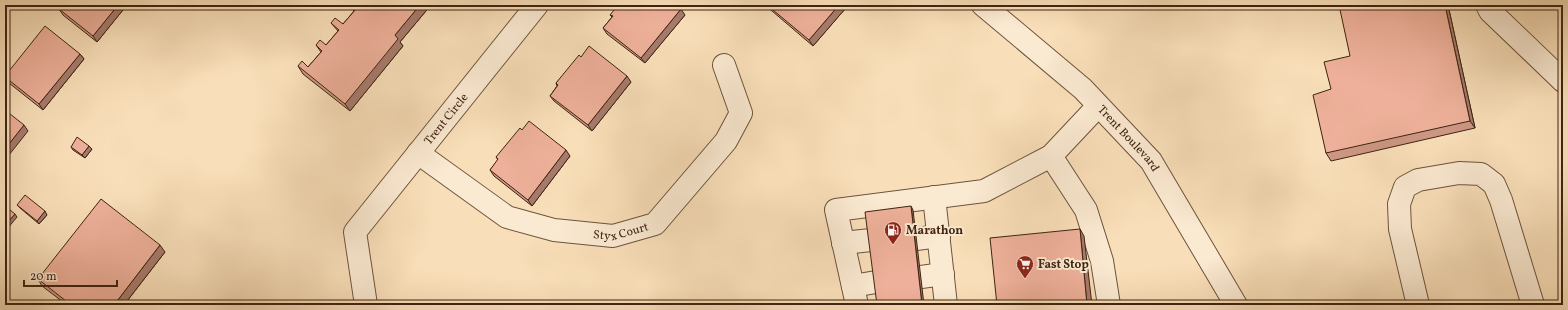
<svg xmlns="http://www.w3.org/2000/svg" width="1568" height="310" font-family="Vollkorn,serif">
<rect width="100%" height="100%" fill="#f9dfb9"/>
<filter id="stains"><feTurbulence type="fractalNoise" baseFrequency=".005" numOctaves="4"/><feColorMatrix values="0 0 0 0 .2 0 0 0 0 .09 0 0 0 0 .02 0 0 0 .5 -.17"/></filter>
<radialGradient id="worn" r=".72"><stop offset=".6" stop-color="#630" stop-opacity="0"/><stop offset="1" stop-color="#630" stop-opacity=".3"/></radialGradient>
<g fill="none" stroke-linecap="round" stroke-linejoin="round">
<g stroke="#6d533c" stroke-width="24">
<g id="minor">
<path id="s1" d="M983,5L1083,89L1151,161L1236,305"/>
<path d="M1487,5L1490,11L1563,81"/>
<path id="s2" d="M418,153L507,217L554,230L613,236L655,224L726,141L741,113L724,65"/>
<path d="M1051,156L1086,210L1102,261L1109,305"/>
<path d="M934,197L946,305"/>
<path d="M916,239L939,236"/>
<path d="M843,243L871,240"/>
<path d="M921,277L943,274"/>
<path d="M853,286L876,282"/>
<path id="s3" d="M366,305L355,232L537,5"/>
<path d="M857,305L836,210L984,191L1051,156L1098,106"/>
<path d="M1418,305L1400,229L1399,204L1405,187L1418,180L1459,173L1481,174L1494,184L1501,200L1533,305"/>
</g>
</g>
<use href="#minor" stroke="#fbead2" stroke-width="22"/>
</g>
<g fill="#cd9784" stroke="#3e2412">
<path d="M127,5L97,42L63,15L59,9Z"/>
<path d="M348,5H431L400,42L403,46L350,111L303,74L298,66L308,67L321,52L316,45H326L338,31L331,23L343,24L354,11Z"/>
<path d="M765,5H842L845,9L813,46Z"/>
<path d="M1448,5L1475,128L1331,161L1326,153L1331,89L1350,56Z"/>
<path d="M610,15H685L645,63L607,34L603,28L612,17Z"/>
<path d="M80,54L84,59L43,110L9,83L5,78Z"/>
<path d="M581,57L631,82L592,131L554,101L550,96L557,86L556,83Z"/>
<path d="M71,147L92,149L85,158L73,150Z"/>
<path d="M570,156L532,206L494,176L490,170L498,160L496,157Z"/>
<path d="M17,205L47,215L39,224L20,208Z"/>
<path d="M165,252L124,305H67L42,286L38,279Z"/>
</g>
<g fill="#a77b6c" stroke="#3e2412">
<path d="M118,5H127L97,42L93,36Z"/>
<path d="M420,5H431L400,42L403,46L350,111L345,104L395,35Z"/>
<path d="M839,5H842L845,9L813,46L809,40Z"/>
<path d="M1445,5H1448L1475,128L1470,121Z"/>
<path d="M681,9L685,15L645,63L641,58Z"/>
<path d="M80,54L84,59L43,110L39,104Z"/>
<path d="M627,76L631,82L592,131L588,125Z"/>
<path d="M24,125L28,131L5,160V149Z"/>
<path d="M89,146L92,149L85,158L82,155Z"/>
<path d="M566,150L570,156L532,206L528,200Z"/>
<path d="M911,206L913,210L924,305H922Z"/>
<path d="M45,211L47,215L39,224L37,221Z"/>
<path d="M15,214L17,217L7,229L5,227V225Z"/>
<path d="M1080,229L1084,236L1092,305H1087Z"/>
<path d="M160,245L165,252L124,305H114Z"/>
</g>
<g fill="#eeb09a" stroke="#3e2412">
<path d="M63,5H118L93,36L59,9Z"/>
<path d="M351,5H420L395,35L398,39L345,104L298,66L302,61L308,67L322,51L316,45L320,40L326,45L339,30L331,23L335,18L343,24L356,9Z"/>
<path d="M618,5H676L681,9L641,58L603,28L613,16L610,15Z"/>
<path d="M767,5H839L809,40Z"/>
<path d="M1339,5H1445L1470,121L1326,153L1313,95L1331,89L1324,62L1350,56Z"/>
<path d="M45,26L80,54L39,104L5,77V76Z"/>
<path d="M589,46L627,76L588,125L550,96L558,85L556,83L579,55L581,57Z"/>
<path d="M5,110L24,125L5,149Z"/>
<path d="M529,121L566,150L528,200L490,170L498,159L496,157L520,128L522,130Z"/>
<path d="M77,137L89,146L82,155L71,147Z"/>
<path d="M25,195L45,211L37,221L17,205Z"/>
<path d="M101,199L160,245L114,305H71L38,279Z"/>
<path d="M5,206L15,214L5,225Z"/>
<path d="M911,206L922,305H877L865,212Z"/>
<path d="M1080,229L1087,305H997L990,238Z"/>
</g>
<defs>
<g id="fuel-pin" transform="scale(0.9)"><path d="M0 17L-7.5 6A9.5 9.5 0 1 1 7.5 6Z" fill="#8f2418" stroke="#fbead2"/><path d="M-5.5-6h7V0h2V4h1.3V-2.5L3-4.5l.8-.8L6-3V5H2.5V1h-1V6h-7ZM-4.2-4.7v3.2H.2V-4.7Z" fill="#fff"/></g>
<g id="supermarket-pin" transform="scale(0.9)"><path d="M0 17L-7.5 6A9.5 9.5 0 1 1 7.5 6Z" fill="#8f2418" stroke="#fbead2"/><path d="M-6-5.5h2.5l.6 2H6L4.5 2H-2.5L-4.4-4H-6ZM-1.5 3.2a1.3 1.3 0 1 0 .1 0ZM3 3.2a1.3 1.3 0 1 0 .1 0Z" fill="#fff"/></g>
</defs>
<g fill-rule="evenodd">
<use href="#fuel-pin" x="893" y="230"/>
<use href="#supermarket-pin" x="1025" y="264"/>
</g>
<g text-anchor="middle" stroke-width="4" stroke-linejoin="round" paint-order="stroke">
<g font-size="12" fill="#3e2412" stroke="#fbead2">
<text dy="4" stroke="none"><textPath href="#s3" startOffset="219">Trent Circle</textPath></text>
<text dy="4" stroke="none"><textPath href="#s1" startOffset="198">Trent Boulevard</textPath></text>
<text dy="4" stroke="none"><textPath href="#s2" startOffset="226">Styx Court</textPath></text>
</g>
<g font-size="12" font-weight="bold" fill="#3e2412" stroke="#fbead2" text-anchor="start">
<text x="906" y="234">Marathon</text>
<text x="1038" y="268">Fast Stop</text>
</g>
</g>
<rect width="1568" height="310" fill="none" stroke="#f9dfb9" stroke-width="20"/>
<rect x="6" y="6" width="1556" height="298" fill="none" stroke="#3e2412" stroke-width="2"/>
<rect x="10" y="10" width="1548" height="290" fill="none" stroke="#3e2412"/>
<path d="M24 280v6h93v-6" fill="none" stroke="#3e2412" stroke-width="2"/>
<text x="30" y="280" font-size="12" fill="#3e2412" stroke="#fbead2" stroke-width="3" paint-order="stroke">20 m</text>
<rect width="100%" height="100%" filter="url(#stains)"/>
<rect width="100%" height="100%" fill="url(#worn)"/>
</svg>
